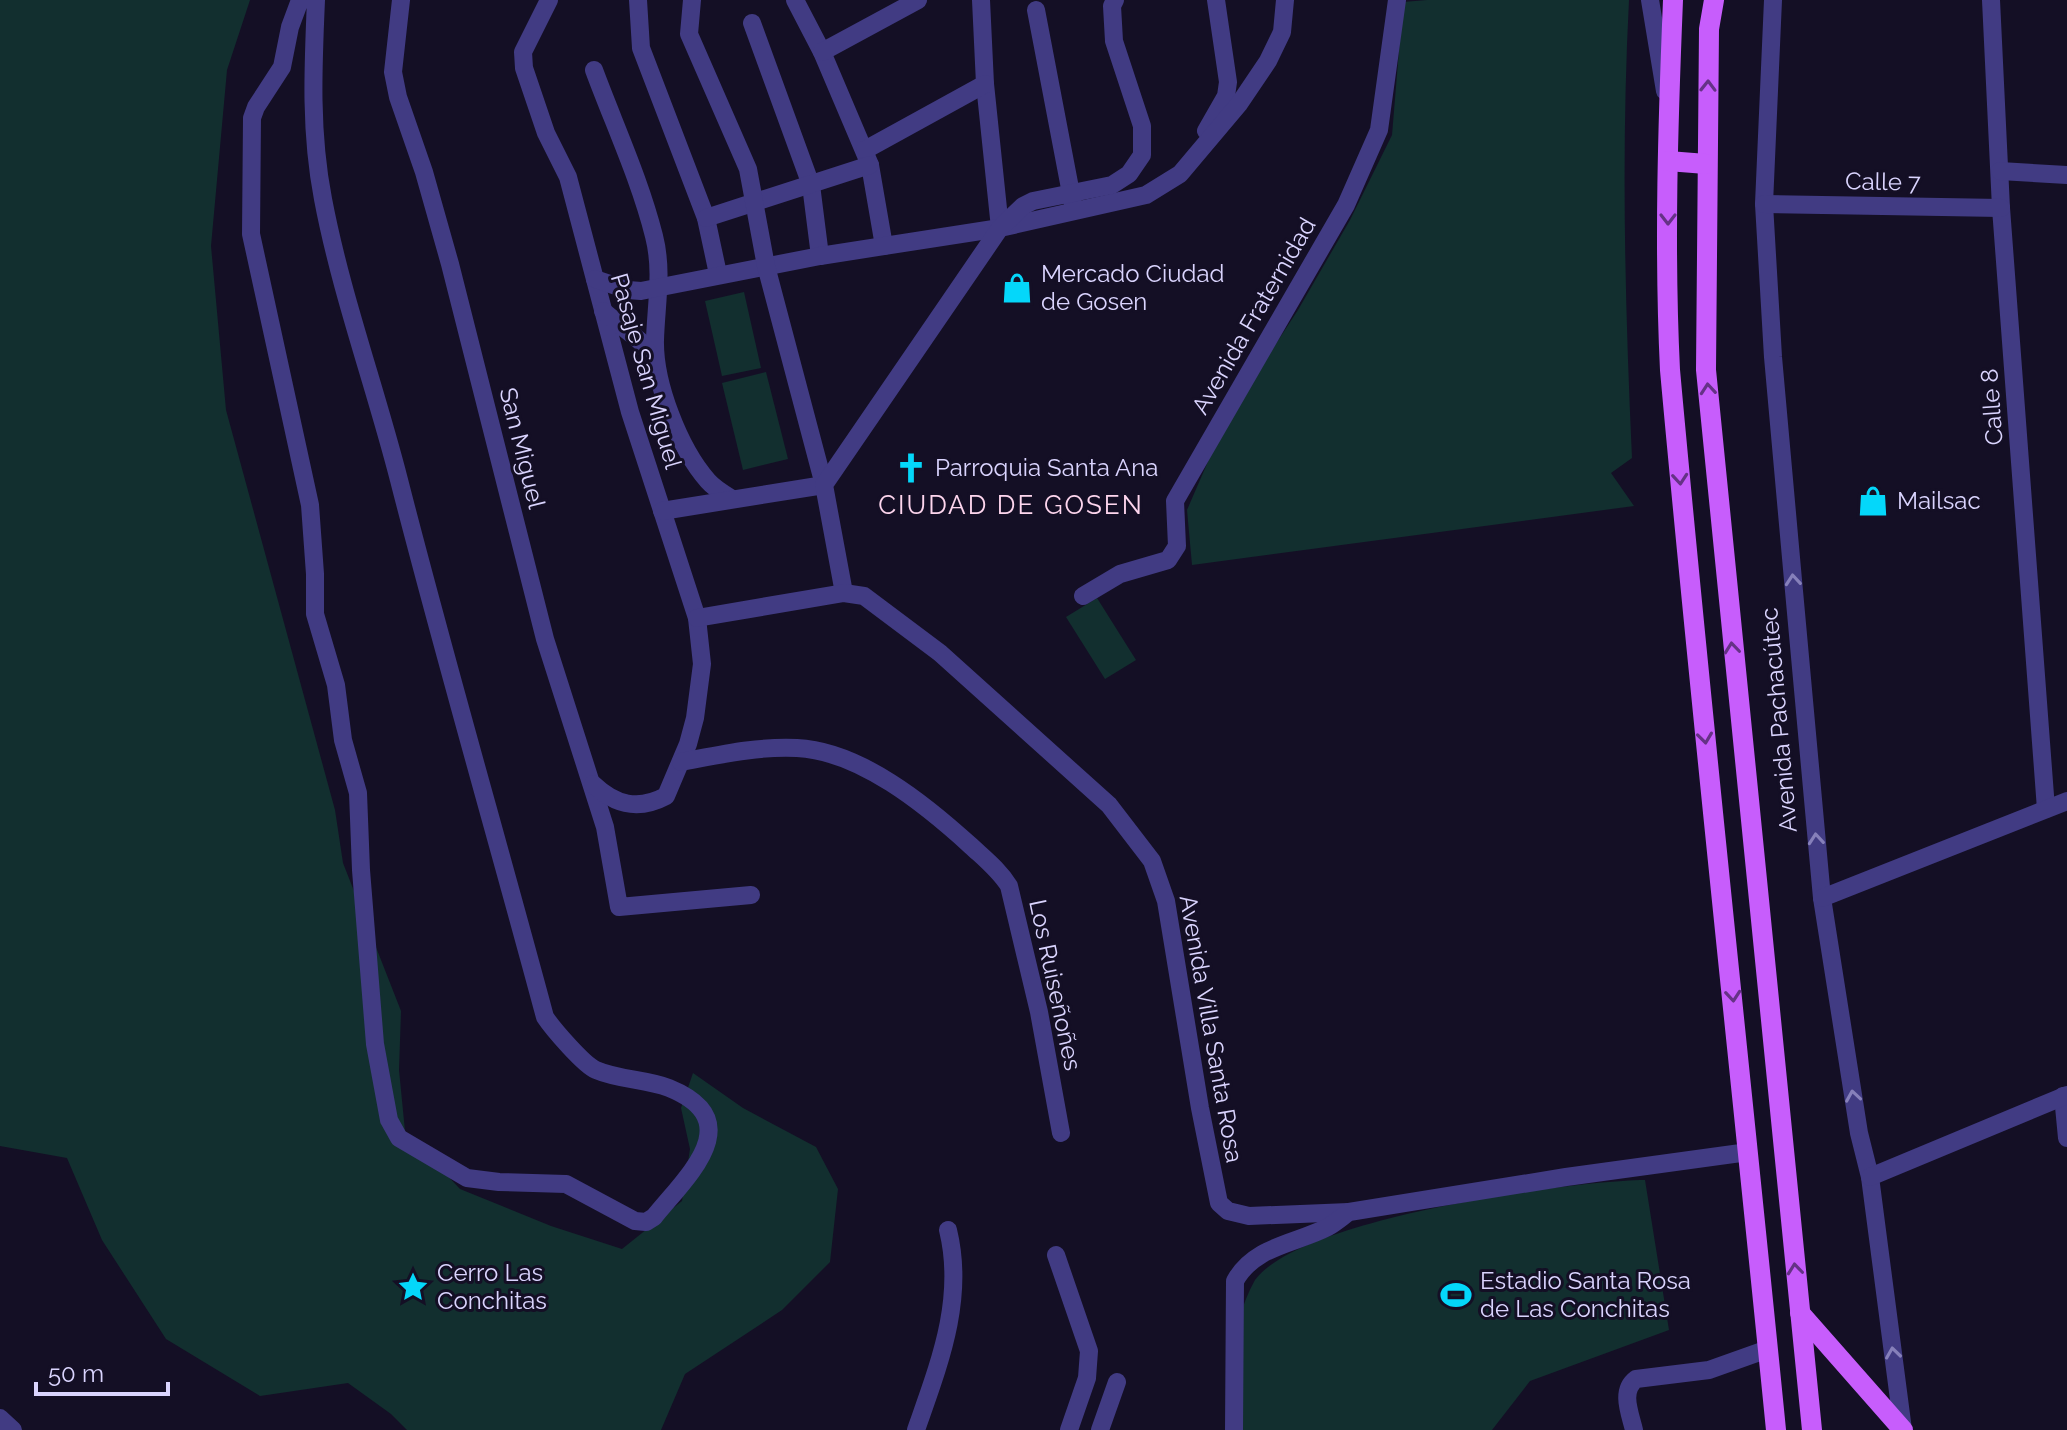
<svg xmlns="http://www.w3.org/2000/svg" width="2067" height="1430" font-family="Raleway,sans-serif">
<rect width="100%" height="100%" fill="#140f25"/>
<g fill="#122f2f">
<path d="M0,0H250L227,70L211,246L226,410L335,810L343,863L401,1011L399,1070L405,1131L460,1189L551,1226L622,1249L682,1201L690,1149L681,1108L693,1073L743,1108L816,1147L838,1189L830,1262L782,1310L685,1374L661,1430H407L391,1414L348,1383L260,1396L166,1339L102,1240L67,1158L0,1146Z"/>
<path d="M1427,0H1629C1621,154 1625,304 1632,458L1611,473L1634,506L1192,565L1187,510L1216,443L1256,374L1298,310L1350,220L1392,135L1403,2Z"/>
<path d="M744,292L761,368L722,376L705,301Z"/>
<path d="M766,372L788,459L743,470L722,383Z"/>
<path d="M1097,598L1136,660L1105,679L1066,617Z"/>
<path d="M1645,1180L1669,1330L1530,1381L1492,1430H1243C1241,1402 1243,1373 1243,1345C1243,1333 1240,1319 1243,1308C1245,1300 1251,1287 1255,1280C1300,1218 1568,1181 1645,1180Z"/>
</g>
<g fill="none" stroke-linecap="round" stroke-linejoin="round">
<g stroke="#413b83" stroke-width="18">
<path d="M300,0L290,27L282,67L256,107L252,118L251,234L310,505L315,574V614L336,685L343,740L358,793L361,870L375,1044L389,1120L399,1138L467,1178L499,1182L566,1184L635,1221L646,1222L654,1217C687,1176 750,1121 669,1088C646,1079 619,1080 596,1070C584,1065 553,1029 545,1017C497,838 445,660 399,480C375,386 341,294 323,199C310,132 313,68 316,0"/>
<path d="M401,0L393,72L398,97L424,172L450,264L545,639L605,827L619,907L751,895"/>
<path d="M549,0L523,52L524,68L546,133L568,177L630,412L697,618L702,664L695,718L688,744L666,796C638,811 615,805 593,784"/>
<path d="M638,0L641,48L706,218L718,274"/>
<path d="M795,0L822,52L870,165L884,246"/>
<path d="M981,0L985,84L1000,228"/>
<path d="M1650,0L1665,91"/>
<path d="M1773,0L1764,204L1773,357L1793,580L1822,898L1859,1133L1870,1177L1903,1430"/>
<path d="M1991,0L2001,208L2046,809"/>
<path d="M1036,10L1073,204"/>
<path d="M752,23L811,185L820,256"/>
<path d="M822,52L918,0"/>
<path d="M594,70C614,124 640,180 654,236C663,271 656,305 655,340C654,383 679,448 708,481C714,488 724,494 732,499"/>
<path d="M1206,131L1226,96L1228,82L1216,0"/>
<path d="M865,150L985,84"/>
<path d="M2000,171L2067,175"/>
<path d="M1764,204L2001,208"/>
<path d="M706,218L870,165"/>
<path d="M595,279L628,290L641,291L820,256L1000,228L1146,195L1180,174L1239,104L1268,61L1282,32L1285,0"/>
<path d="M603,311L640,341L655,362"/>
<path d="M662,511L824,485L766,266L748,169L689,34L692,0"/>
<path d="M844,593L824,485L1000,228L1023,206L1033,201L1112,185L1129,174L1142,155V126L1114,41L1112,6L1115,0"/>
<path d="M1083,596L1120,574L1168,560L1177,546L1175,501L1346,205L1379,130L1397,0"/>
<path d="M697,618L844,593L864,596L940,653L1109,805L1152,861L1166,901L1200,1108L1219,1203L1228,1211L1249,1216L1349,1212"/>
<path d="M681,762C719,755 758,746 797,748C860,751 926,805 971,846C985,859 999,870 1009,886L1039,1012L1061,1133"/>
<path d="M1822,898L2067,801"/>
<path d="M2063,1096L2067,1138"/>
<path d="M1870,1177L2067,1095"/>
<path d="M1056,1255L1089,1351L1087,1378L1069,1430"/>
<path d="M0,1418L13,1430"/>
<path d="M916,1430C939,1364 965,1300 948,1230"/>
<path d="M1100,1430L1117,1382"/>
<path d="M1234,1430L1235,1281C1254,1246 1295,1244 1328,1227C1335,1223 1342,1217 1349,1212L1566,1177L1748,1152"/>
<path d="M1634,1430C1630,1413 1620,1391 1636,1379L1709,1370L1768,1349"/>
</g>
<g stroke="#c75dfc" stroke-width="20">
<path d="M1673,0C1668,123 1664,247 1670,370C1702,724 1741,1077 1776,1430"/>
<path d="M1714,0L1709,29L1706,370L1812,1430"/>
<path d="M1668,161L1706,164"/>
<path d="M1800,1313L1903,1430"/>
</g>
</g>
<defs><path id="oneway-chevron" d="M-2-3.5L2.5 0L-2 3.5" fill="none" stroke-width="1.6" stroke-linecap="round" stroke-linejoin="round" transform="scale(2)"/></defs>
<g stroke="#653286">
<use href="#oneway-chevron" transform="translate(1708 86) rotate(-89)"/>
<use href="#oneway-chevron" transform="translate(1668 219) rotate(90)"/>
<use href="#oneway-chevron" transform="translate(1708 389) rotate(-95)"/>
<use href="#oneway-chevron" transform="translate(1680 479) rotate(85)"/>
<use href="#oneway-chevron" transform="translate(1732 648) rotate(-96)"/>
<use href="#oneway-chevron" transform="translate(1705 738) rotate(83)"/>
<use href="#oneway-chevron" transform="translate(1733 996) rotate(85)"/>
<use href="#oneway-chevron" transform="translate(1795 1269) rotate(-96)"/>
</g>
<g stroke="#8680ba">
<use href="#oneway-chevron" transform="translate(1793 580) rotate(-95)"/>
<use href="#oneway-chevron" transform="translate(1816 839) rotate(-95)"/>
<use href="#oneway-chevron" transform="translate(1853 1096) rotate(-99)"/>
<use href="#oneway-chevron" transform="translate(1893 1353) rotate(-98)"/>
</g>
<defs>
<g id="shop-bare" transform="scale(2.4)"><path d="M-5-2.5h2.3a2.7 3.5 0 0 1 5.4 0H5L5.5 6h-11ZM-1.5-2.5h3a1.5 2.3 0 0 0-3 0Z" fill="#04d7fa" stroke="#140f25" stroke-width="2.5" paint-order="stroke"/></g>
<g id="church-bare" transform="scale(2.4)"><path d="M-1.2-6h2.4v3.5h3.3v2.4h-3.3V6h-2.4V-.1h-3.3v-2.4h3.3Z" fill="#04d7fa" stroke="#140f25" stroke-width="2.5" paint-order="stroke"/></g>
<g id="sight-bare" transform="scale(2.4)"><path d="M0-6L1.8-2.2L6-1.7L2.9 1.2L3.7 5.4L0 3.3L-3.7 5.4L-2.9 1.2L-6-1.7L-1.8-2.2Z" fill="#04d7fa" stroke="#140f25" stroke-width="2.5" paint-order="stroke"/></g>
<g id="stadium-bare" transform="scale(2.4)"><path d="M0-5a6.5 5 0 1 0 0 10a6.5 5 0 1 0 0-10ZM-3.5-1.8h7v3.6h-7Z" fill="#04d7fa" stroke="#140f25" stroke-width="2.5" paint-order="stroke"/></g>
</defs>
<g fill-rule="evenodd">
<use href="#shop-bare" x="1017" y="288"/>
<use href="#church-bare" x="911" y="468"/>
<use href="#shop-bare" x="1873" y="501"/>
<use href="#sight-bare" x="413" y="1287"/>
<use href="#stadium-bare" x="1456" y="1295"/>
</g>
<g text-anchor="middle" stroke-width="6" stroke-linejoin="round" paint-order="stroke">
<g font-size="24" fill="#dad4fe" stroke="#140f25">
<text transform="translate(1883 182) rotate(1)" y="8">Calle 7</text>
<text transform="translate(1254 316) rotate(-60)" y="8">Avenida Fraternidad</text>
<text transform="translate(646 371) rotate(74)" y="8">Pasaje San Miguel</text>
<text transform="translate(1992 407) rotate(-94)" y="8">Calle 8</text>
<text transform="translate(522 448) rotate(76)" y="8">San Miguel</text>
<text transform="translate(1779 720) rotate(-95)" y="8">Avenida Pachacútec</text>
<text transform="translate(1055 985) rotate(78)" y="8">Los Ruiseñoñes</text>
<text transform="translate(1211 1029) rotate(80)" y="8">Avenida Villa Santa Rosa</text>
</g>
<g font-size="24" fill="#dad4fe" stroke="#140f25" text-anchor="start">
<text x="1041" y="282">Mercado Ciudad<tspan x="1041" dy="28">de Gosen</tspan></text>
<text x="935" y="476">Parroquia Santa Ana</text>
<text x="1897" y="509">Mailsac</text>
<text x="437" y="1281">Cerro Las<tspan x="437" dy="28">Conchitas</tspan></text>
<text x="1480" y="1289">Estadio Santa Rosa<tspan x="1480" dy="28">de Las Conchitas</tspan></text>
</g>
<g font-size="26" letter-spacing="2" fill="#fed6ee" stroke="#140f25">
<text x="1011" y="514">CIUDAD DE GOSEN</text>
</g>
</g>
<path d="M36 1382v12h132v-12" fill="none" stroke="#dad4fe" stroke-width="4"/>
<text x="48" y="1382" font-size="24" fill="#dad4fe" stroke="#140f25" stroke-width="6" paint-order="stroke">50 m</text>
</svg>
